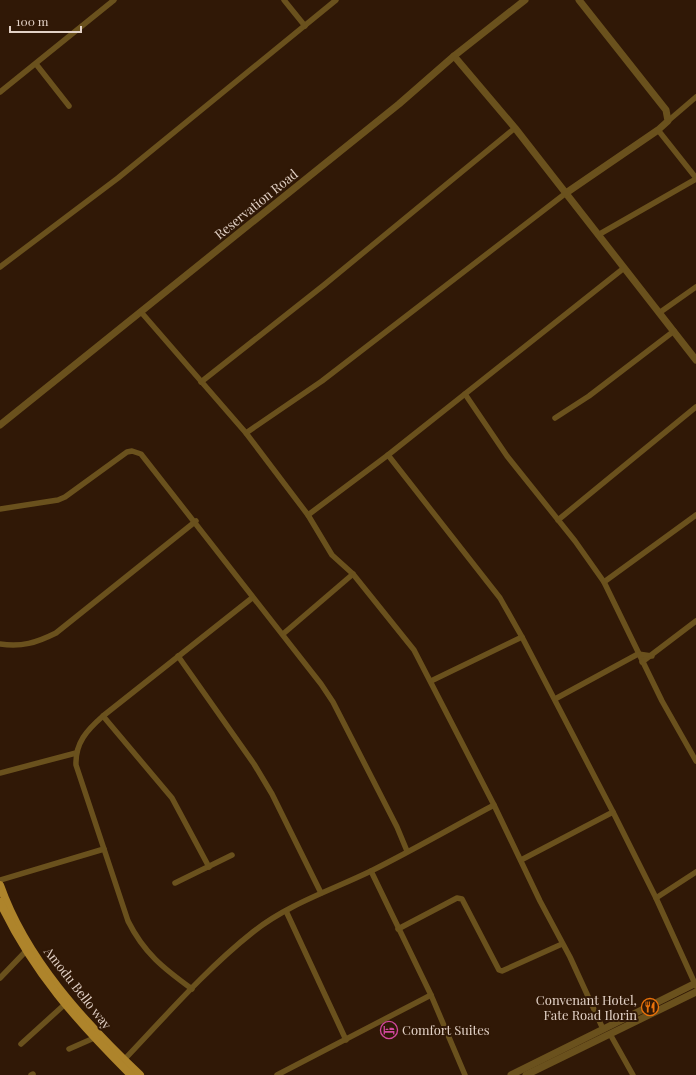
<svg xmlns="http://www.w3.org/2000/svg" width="696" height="1075" font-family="'Playfair Display',serif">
<rect width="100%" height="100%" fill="#301806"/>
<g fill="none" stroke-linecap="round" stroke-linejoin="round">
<g stroke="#6a511d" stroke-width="5.5">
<path d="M284,0L305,26"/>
<path d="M36,64L69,106"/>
<path d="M0,92L114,0"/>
<path d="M668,121L696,97"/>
<path d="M658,130L696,178"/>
<path d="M598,235L696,179"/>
<path d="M0,267L118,178L336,0"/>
<path d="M141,312L246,433L308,515L332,555L353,574L414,650L494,805L540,901L570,957L603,1029"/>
<path d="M659,313L696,287"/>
<path d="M201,382L324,285L515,128"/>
<path d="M465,394L507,456L575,541L604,582L662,701L696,761"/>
<path d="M555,418L589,396L674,331"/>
<path d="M246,433L322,381L566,193"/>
<path d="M388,455L500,598L522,637L613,812L656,898L696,986"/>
<path d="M0,509L58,500L65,497L127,452L132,451L141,454L321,684L333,702L397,827L407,851"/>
<path d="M308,515L388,455L624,268"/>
<path d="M558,520L696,407"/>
<path d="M604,582L696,515"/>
<path d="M283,634L353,574"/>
<path d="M0,644C22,647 36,643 56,633L196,521"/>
<path d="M178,656L254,764L272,794L321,893"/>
<path d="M642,662L696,621"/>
<path d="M431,681L522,637"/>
<path d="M555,699L638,654L652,656"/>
<path d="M103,716L172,798L209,867"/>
<path d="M0,773L76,753"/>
<path d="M521,860L613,812"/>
<path d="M371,871L431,995L465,1075"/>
<path d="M0,880L104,849"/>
<path d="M175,883L232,855"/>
<path d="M656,898L696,872"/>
<path d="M286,911L346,1040"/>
<path d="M398,929L457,898L462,899L499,970L502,971L562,944"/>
<path d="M0,978L26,951"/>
<path d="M192,989C163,968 144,953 128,921L76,765C75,743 87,730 103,716L252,598"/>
<path d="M610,1034L633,1075"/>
<path d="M21,1044L64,1005"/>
<path d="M69,1049L94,1038"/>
<path d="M122,1062C164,1018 205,970 253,932C288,904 332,890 371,871C413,850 453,827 494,805"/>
<path d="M31,1075L33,1074"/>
<path d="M277,1075L431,995"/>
</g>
<g stroke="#6a511d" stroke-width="7">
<path d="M454,56L515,128L696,360"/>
<path d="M566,193L658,130L668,121L666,110L579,0"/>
<path d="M0,425L399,104L454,56L525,0"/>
<path d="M511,1075L696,983"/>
<path d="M526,1075L696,992"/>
</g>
<g stroke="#ae842b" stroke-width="8">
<path d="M0,885C26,959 84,1022 140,1075"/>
<path d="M0,902C33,972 77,1021 131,1075"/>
</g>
</g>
<defs>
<g id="restaurant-ring" transform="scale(0.9)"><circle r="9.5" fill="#301806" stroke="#e8710a" stroke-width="1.5"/><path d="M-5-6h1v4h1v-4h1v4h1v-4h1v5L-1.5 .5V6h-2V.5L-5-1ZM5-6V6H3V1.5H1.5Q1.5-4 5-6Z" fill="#e8710a"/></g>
<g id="hotel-ring" transform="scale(0.9)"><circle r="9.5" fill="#301806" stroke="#d1479c" stroke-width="1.5"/><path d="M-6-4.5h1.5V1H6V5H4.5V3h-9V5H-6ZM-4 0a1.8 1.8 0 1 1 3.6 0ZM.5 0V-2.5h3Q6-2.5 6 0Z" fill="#d1479c"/></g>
</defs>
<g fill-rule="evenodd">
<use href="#restaurant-ring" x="650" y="1007"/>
<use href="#hotel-ring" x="389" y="1030"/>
</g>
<g text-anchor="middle" stroke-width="4" stroke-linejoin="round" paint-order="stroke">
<g font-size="13" fill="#e2d1c6" stroke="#301806">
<text transform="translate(256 204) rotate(-39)" y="5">Reservation Road</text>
<text transform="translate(78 988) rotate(52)" y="5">Amodu Bello way</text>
</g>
<g font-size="13" fill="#e2d1c6" stroke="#301806" text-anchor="end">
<text x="637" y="1005">Convenant Hotel,<tspan x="637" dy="15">Fate Road Ilorin</tspan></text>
<text x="402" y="1035" text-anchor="start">Comfort Suites</text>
</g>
</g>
<path d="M10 26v6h71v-6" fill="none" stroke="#e2d1c6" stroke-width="2"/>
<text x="16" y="26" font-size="12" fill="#e2d1c6" stroke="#301806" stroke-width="3" paint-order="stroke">100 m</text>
</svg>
